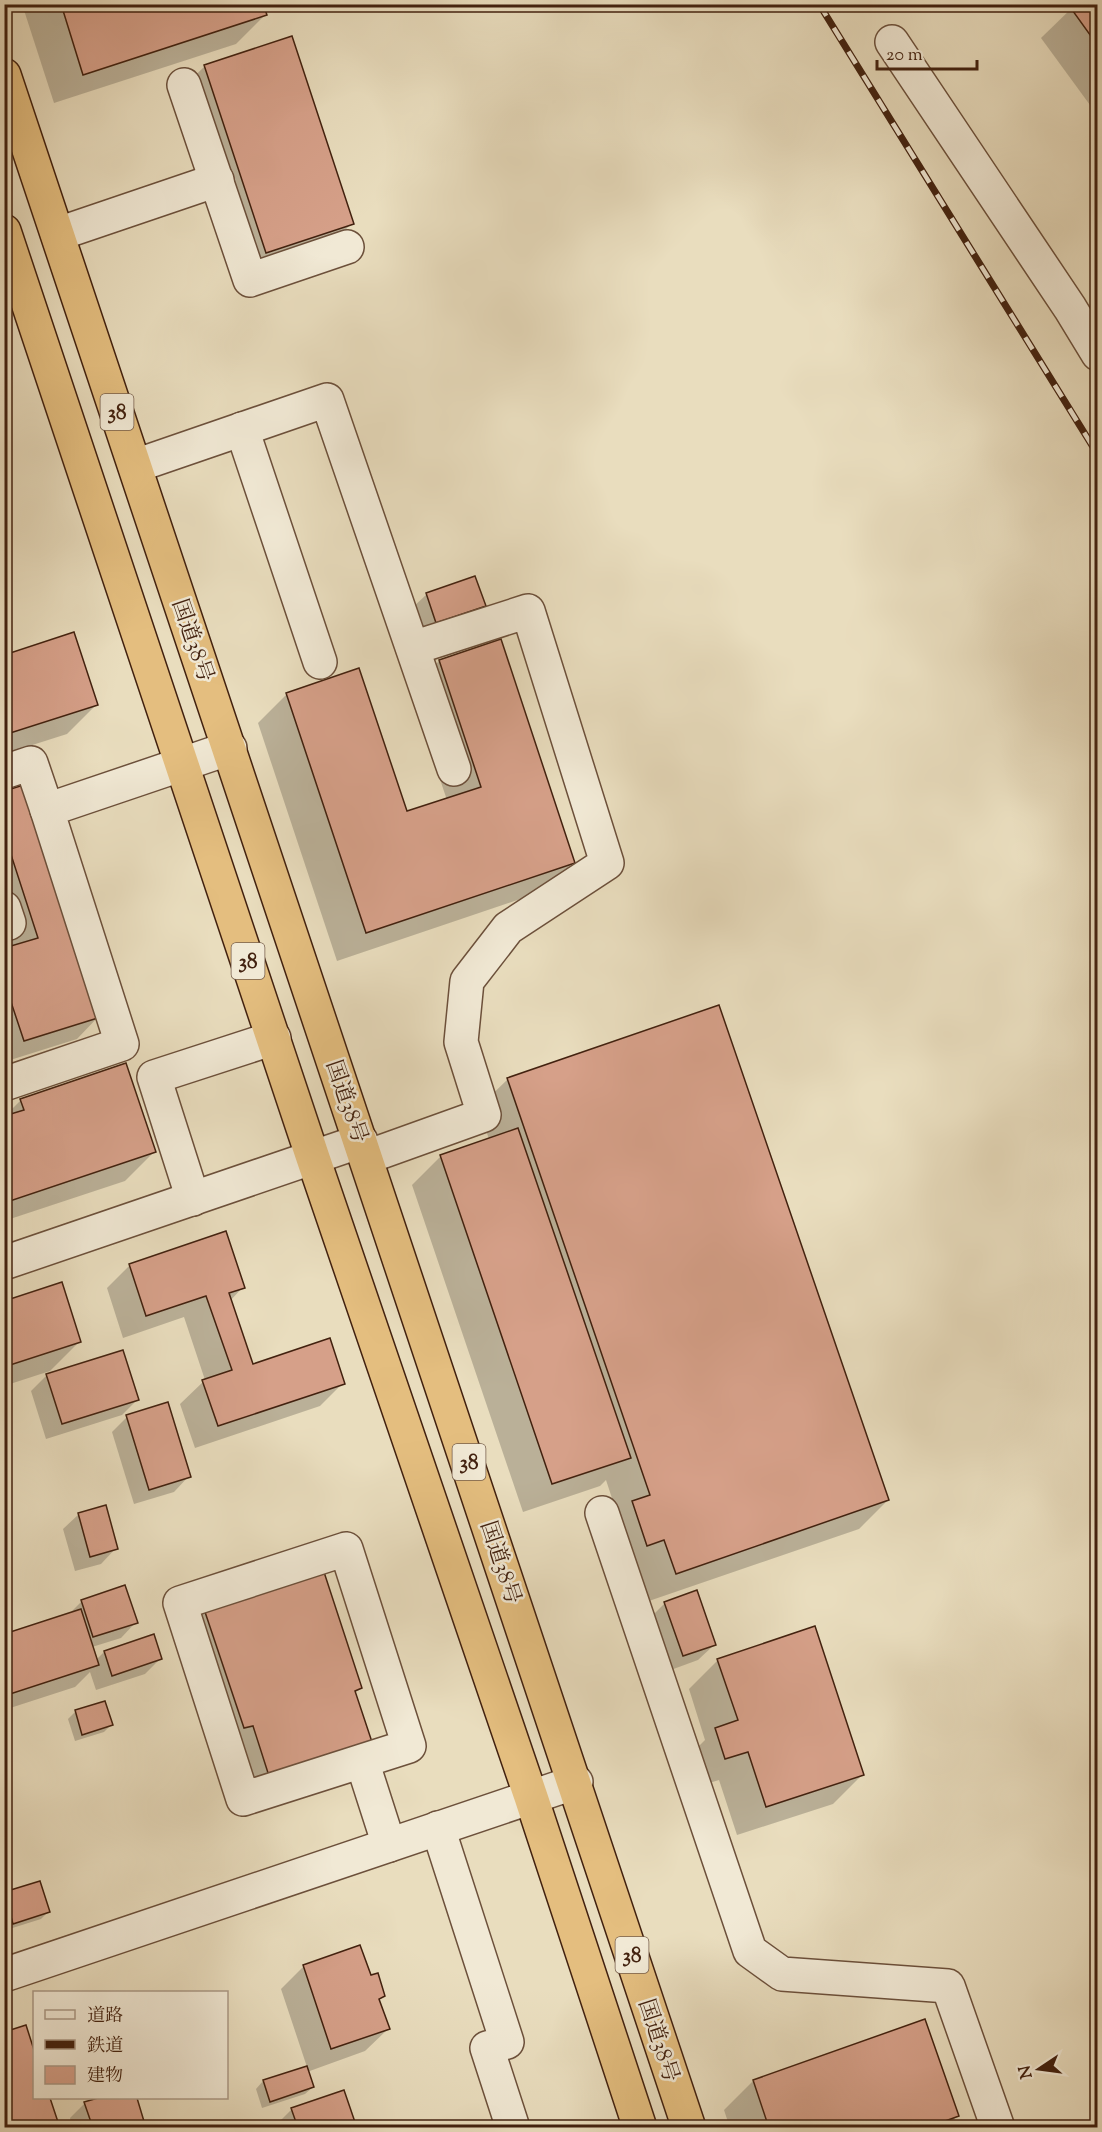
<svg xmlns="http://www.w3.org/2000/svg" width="1102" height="2132" font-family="'Sorts Mill Goudy','Noto Serif JP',serif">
<rect width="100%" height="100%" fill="#e9ddbe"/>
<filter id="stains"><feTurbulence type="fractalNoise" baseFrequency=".00333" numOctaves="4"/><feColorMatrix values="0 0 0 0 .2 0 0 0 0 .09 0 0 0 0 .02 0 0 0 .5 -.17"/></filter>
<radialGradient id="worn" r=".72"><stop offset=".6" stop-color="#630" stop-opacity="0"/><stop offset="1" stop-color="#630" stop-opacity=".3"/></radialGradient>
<g fill="#0003">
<path d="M22,4H262L265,15L236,44L54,103Z"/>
<path d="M864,4H874L868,9Z"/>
<path d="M1076,4H1098V116L1041,38Z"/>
<path d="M205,66L352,223L323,253L237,281L175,95Z"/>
<path d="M427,594L484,606L468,621L421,637L411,609Z"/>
<path d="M4,656L96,705L67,734L4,754Z"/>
<path d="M439,661L574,862L544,891L337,961L258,723L287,694L406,813L447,800L410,691Z"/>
<path d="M4,793L99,1016L77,1039L4,1062V950L12,948L4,926Z"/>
<path d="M508,1079L888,1500L859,1529L646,1602L606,1480L600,1486L523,1512L412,1185L441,1156L489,1139L478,1108Z"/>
<path d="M21,1100L154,1152L125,1181L4,1221V1117Z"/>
<path d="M130,1265L243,1287L230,1301L252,1366L343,1383L320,1406L195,1448L180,1404L205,1380L184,1317L123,1338L107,1288Z"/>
<path d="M4,1303L79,1342L50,1371L4,1386Z"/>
<path d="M47,1375L138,1399L122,1415L46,1439L31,1391Z"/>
<path d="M127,1417L189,1476L174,1492L134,1504L112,1432Z"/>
<path d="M79,1514L116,1548L101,1564L75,1571L63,1529Z"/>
<path d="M82,1601L136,1622L121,1638L92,1647L96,1660L104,1652L153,1636L161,1658L145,1674L96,1690L90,1672L75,1687L4,1710V1636L68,1615Z"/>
<path d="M665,1603L714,1645L698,1660L668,1671L650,1618Z"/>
<path d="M205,1610L360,1688L240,1804L176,1640Z"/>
<path d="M718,1660L862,1775L833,1804L737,1835L719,1780L696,1787L687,1758L705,1740L689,1689Z"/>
<path d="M104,1703L111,1725L104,1732L75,1741L68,1719L75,1712Z"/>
<path d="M39,1883L48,1912L41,1919L6,1930L4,1894Z"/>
<path d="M304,1966L384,1996L378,2001L388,2029L365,2051L307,2072L313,2087L305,2094L262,2108L256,2089L263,2081L307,2067L281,1989Z"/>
<path d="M25,2026L34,2055V2098H49L58,2128H4Z"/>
<path d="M753,2081L957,2116L946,2128H730L724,2110Z"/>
<path d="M103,2098H135L145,2128H73L70,2118L85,2103Z"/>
<path d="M292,2109L355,2128H278L277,2124Z"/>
</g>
<g fill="#d6a089" stroke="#42210f" stroke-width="1.5">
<path d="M61,4H263L267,15L83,75Z"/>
<path d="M1074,4H1098V46L1070,7Z"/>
<path d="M292,36L354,224L266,253L204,65Z"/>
<path d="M475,576L486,606L436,623L426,593Z"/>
<path d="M74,632L98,705L4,735V655Z"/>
<path d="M501,639L575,863L366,933L286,693L359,668L407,811L481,787L439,660Z"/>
<path d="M27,784L101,1017L24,1041L4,981V948L38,938L4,833V791Z"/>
<path d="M719,1005L889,1500L676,1574L664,1540L647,1546L632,1501L650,1495L507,1078Z"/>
<path d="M126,1063L156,1152L4,1203V1116L24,1110L20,1099Z"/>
<path d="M518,1128L631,1458L552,1484L440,1155Z"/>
<path d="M226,1231L245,1288L229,1293L253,1364L330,1338L345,1384L218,1426L202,1380L232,1370L206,1296L146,1316L129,1264Z"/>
<path d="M62,1282L81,1342L4,1367V1301Z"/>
<path d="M123,1350L139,1400L62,1424L46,1374Z"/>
<path d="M168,1402L191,1477L149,1490L126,1415Z"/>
<path d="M106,1505L118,1549L90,1557L78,1513Z"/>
<path d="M323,1569L362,1688L355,1691L372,1742L269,1776L253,1726L244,1728L204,1609Z"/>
<path d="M125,1585L138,1623L93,1637L81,1600Z"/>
<path d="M697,1590L716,1645L683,1656L664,1602Z"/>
<path d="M81,1609L99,1665L4,1696V1634Z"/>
<path d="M815,1626L864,1775L766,1807L748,1752L725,1759L715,1728L738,1720L717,1659Z"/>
<path d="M154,1634L162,1659L112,1676L104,1651Z"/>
<path d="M105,1701L113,1725L82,1735L75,1710Z"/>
<path d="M40,1881L50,1912L13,1924L4,1892Z"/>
<path d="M360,1945L371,1975L378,1973L385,1996L379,1999L390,2029L331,2049L303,1965Z"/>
<path d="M925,2019L959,2116L926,2128H769L753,2080Z"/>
<path d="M26,2025L34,2050V2098H50L60,2128H4V2032Z"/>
<path d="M307,2066L314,2087L270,2102L263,2080Z"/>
<path d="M344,2090L357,2128H298L291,2108Z"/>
<path d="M98,2098H137L146,2128H93L84,2102Z"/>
</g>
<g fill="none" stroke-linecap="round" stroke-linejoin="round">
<g stroke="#6c503b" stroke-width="36">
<g id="minor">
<path d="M892,42L1070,308L1098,354"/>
<path d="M184,85L250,280L347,247"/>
<path d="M58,234L217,180"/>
<path d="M242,429L320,662"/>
<path d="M135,466L327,400L454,769"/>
<path d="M4,772L31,763L47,810"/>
<path d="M4,908L9,923"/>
<path d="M4,1084L122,1044L47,810L230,748"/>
<path d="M367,1157L484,1115L461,1042L467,981L508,928L607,863L528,611L413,648"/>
<path d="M193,1199L154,1077L274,1038"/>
<path d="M4,1263L361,1141"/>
<path d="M602,1513L750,1951L782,1974L948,1986L998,2128"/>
<path d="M362,1761L409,1746L346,1549L180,1603L243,1799L362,1761L389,1845"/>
<path d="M438,1828L507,2042L487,2048L513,2128"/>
<path d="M4,1975L576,1782"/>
</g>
</g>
<g stroke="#42210f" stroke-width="36">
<g id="highway">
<path d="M4,75L689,2128"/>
<path d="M4,231L313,1158L531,1797L640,2128"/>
</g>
</g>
<use href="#minor" stroke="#f1e9d5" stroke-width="33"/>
<use href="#highway" stroke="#e4be7f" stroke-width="33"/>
<g stroke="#42210f" stroke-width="7">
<path id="rail" d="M819,4L1098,455"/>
</g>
<use href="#rail" stroke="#f1e9d5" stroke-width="4.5" stroke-dasharray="14" stroke-linecap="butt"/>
</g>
<g text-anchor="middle" stroke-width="5" stroke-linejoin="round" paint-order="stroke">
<g fill="#f1e9d5" stroke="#765d4a" stroke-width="1.5">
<rect x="100.5" y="394" width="33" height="36" rx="4.5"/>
<rect x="231.5" y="943" width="33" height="36" rx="4.5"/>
<rect x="452.5" y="1444" width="33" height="36" rx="4.5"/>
<rect x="615.5" y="1937" width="33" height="36" rx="4.5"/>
</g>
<g font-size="21" font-weight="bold" fill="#42210f">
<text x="117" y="419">38</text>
<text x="248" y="968">38</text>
<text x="469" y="1469">38</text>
<text x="632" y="1962">38</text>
</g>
<g font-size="22" fill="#42210f" stroke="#f1e9d5">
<text transform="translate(194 640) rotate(71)" y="8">国道38号</text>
<text transform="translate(348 1101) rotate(71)" y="8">国道38号</text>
<text transform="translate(502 1562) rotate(72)" y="8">国道38号</text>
<text transform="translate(660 2040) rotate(72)" y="8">国道38号</text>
</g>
</g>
<rect width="1102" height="2132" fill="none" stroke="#e9ddbe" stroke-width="24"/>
<rect x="6" y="6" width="1090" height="2120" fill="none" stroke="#42210f" stroke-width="3"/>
<rect x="12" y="12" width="1078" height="2108" fill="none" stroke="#42210f" stroke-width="1.5"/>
<rect x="33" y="1991" width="195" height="108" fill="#f1e9d5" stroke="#ab9986" stroke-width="1.5"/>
<rect x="45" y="2010" width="30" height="9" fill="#f1e9d5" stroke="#ab9986" stroke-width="1.5"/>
<text x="87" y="2021" font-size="18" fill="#42210f">道路</text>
<rect x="45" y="2040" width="30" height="9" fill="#42210f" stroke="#ab9986" stroke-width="1.5"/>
<text x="87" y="2051" font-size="18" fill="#42210f">鉄道</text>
<rect x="45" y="2066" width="30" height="18" fill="#d6a089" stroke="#ab9986" stroke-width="1.5"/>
<text x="87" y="2081" font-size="18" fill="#42210f">建物</text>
<g transform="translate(1039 2069) rotate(257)" stroke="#f1e9d5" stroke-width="4.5" paint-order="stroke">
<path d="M0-4.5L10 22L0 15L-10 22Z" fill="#42210f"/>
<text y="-9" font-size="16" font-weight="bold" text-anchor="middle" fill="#42210f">N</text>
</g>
<path d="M877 60v9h100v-9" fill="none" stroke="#42210f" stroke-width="3"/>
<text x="886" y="60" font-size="18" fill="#42210f" stroke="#f1e9d5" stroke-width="4.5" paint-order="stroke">20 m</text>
<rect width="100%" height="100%" filter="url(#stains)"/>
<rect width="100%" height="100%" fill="url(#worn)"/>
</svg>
